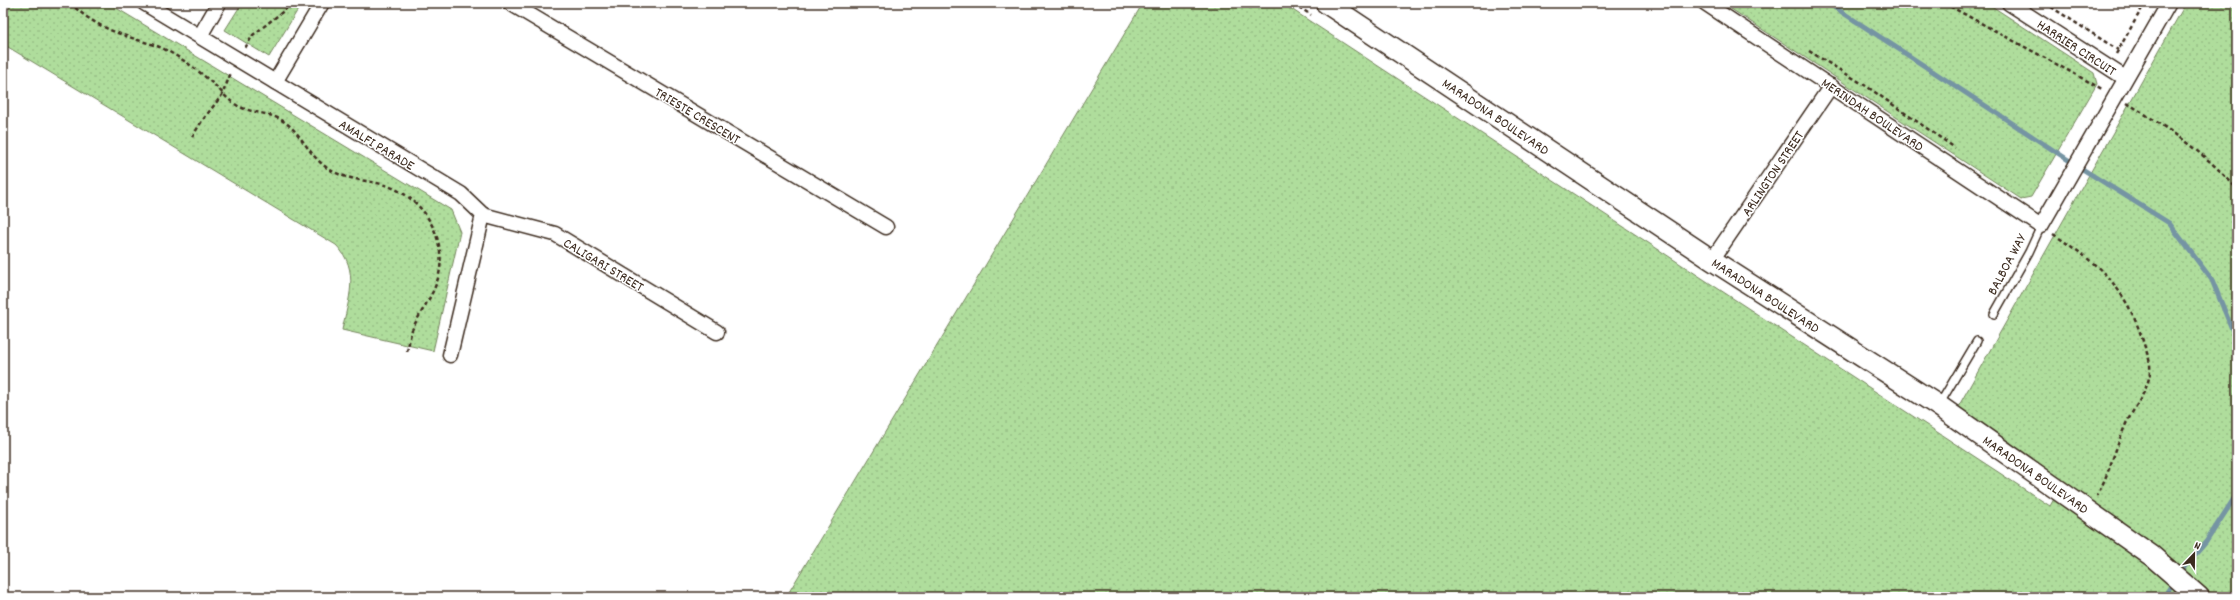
<svg xmlns="http://www.w3.org/2000/svg" width="2240" height="600" font-family="Dekko,sans-serif">
<defs>
<pattern id="green-dots" width="8" height="8" patternUnits="userSpaceOnUse"><rect width="8" height="8" fill="#afdd9c"/><path d="M2 2h.1M6 6h.1" fill="none" stroke="#97be86" stroke-width="1.8" stroke-linecap="round"/></pattern>
</defs>
<rect width="100%" height="100%" fill="#fff"/>
<filter id="ink" filterUnits="userSpaceOnUse"><feTurbulence type="fractalNoise" baseFrequency=".025" numOctaves="2"/><feDisplacementMap in="SourceGraphic" scale="8" xChannelSelector="R" yChannelSelector="G"/><feConvolveMatrix kernelMatrix="1 2 1 2 8 2 1 2 1" color-interpolation-filters="sRGB"/></filter>
<g filter="url(#ink)">
<g fill="url(#green-dots)" stroke="#75845d">
<path d="M3,3H108L451,210L460,232L433,351L342,330C348,301 361,270 336,245L3,44Z"/>
<path d="M242,3H302L269,57L225,30Z"/>
<path d="M1143,3H1282L2050,506L2059,490L1953,416L2186,3H2237V597H786Z"/>
<path d="M1722,3H1987L2094,73L2097,84L2031,197L2021,199Z"/>
</g>
<g fill="none" stroke-linecap="round" stroke-linejoin="round">
<g stroke="#7494a3" stroke-width="5">
<path d="M1828,3L2076,165L2169,223L2212,280L2237,341"/>
<path d="M2178,574L2206,542L2237,494"/>
<path d="M2164,597L2174,581"/>
</g>
<g stroke="#3b2a1e" stroke-width="10">
<g id="lane">
<path d="M1994,314L2029,252L2041,226"/>
<path d="M1939,405L1977,341"/>
</g>
</g>
<g stroke="#3b2a1e" stroke-width="17">
<g id="street">
<path d="M144,3L461,194L483,215L450,355"/>
<path d="M510,3L886,227"/>
<path d="M1705,3L2041,226L2169,3"/>
<path d="M2009,3L2125,78"/>
<path d="M200,36L219,3"/>
<path d="M275,82L322,3"/>
<path d="M483,215L555,234L717,332"/>
<path d="M1712,260L1831,86"/>
</g>
</g>
<g stroke="#3b2a1e" stroke-width="23">
<path id="secondary" d="M1326,3L1712,260L1939,406L2152,556L2199,597"/>
</g>
<g stroke="#3b2a1e" stroke-width="2.5" stroke-dasharray="4 3" stroke-linecap="butt">
<path d="M70,3C92,24 110,31 138,40C147,43 156,45 164,49C181,58 197,69 211,82C221,90 226,99 238,106C253,114 272,112 286,123C304,136 310,160 334,172C348,179 362,180 377,183C411,190 436,218 440,252C444,285 424,303 412,330C410,336 409,344 407,351"/>
<path d="M1293,3L1311,15"/>
<path d="M1944,3L2102,89"/>
<path d="M2045,3L2118,50"/>
<path d="M245,48L253,35L286,9L288,3"/>
<path d="M1809,51L1866,86L1955,148"/>
<path d="M2116,54L2145,3"/>
<path d="M2127,103C2166,127 2207,154 2237,189"/>
<path d="M192,137L202,121L222,95L231,73"/>
<path d="M2053,234C2100,265 2125,286 2143,341C2145,348 2149,357 2150,364C2152,388 2134,406 2125,426C2115,450 2109,473 2097,496"/>
<path d="M314,597L335,595L353,597"/>
</g>
<use href="#lane" stroke="#fff" stroke-width="7"/>
<use href="#street" stroke="#fff" stroke-width="14"/>
<use href="#secondary" stroke="#fff" stroke-width="20"/>
</g>
</g>
<g text-anchor="middle" stroke-width="3" stroke-linejoin="round" paint-order="stroke">
<g font-size="14" fill="#3b2a1e" stroke="#fff">
<text transform="translate(2077 47) rotate(33)" y="5">HARRIER CIRCUIT</text>
<text transform="translate(1873 114) rotate(34)" y="5">MERINDAH BOULEVARD</text>
<text transform="translate(698 115) rotate(31)" y="5">TRIESTE CRESCENT</text>
<text transform="translate(1496 116) rotate(34)" y="5">MARADONA BOULEVARD</text>
<text transform="translate(377 144) rotate(31)" y="5">AMALFI PARADE</text>
<text transform="translate(1772 173) rotate(-56)" y="5">ARLINGTON STREET</text>
<text transform="translate(604 264) rotate(31)" y="5">CALIGARI STREET</text>
<text transform="translate(2006 264) rotate(-62)" y="5">BALBOA WAY</text>
<text transform="translate(1766 295) rotate(33)" y="5">MARADONA BOULEVARD</text>
<text transform="translate(2036 474) rotate(35)" y="5">MARADONA BOULEVARD</text>
</g>
</g>
<rect width="2240" height="600" fill="none" stroke="#fff" stroke-width="16"/>
<rect x="8" y="8" width="2224" height="584" fill="none" stroke="#3b2a1e" stroke-width="1.5" filter="url(#ink)"/>
<g transform="translate(2194 554) rotate(22)" stroke="#ffffff" stroke-width="3" paint-order="stroke">
<path d="M0-3L7 15L0 10L-7 15Z" fill="#3b2a1e"/>
<text y="-6" font-size="11" font-weight="bold" text-anchor="middle" fill="#3b2a1e">N</text>
</g>
</svg>
